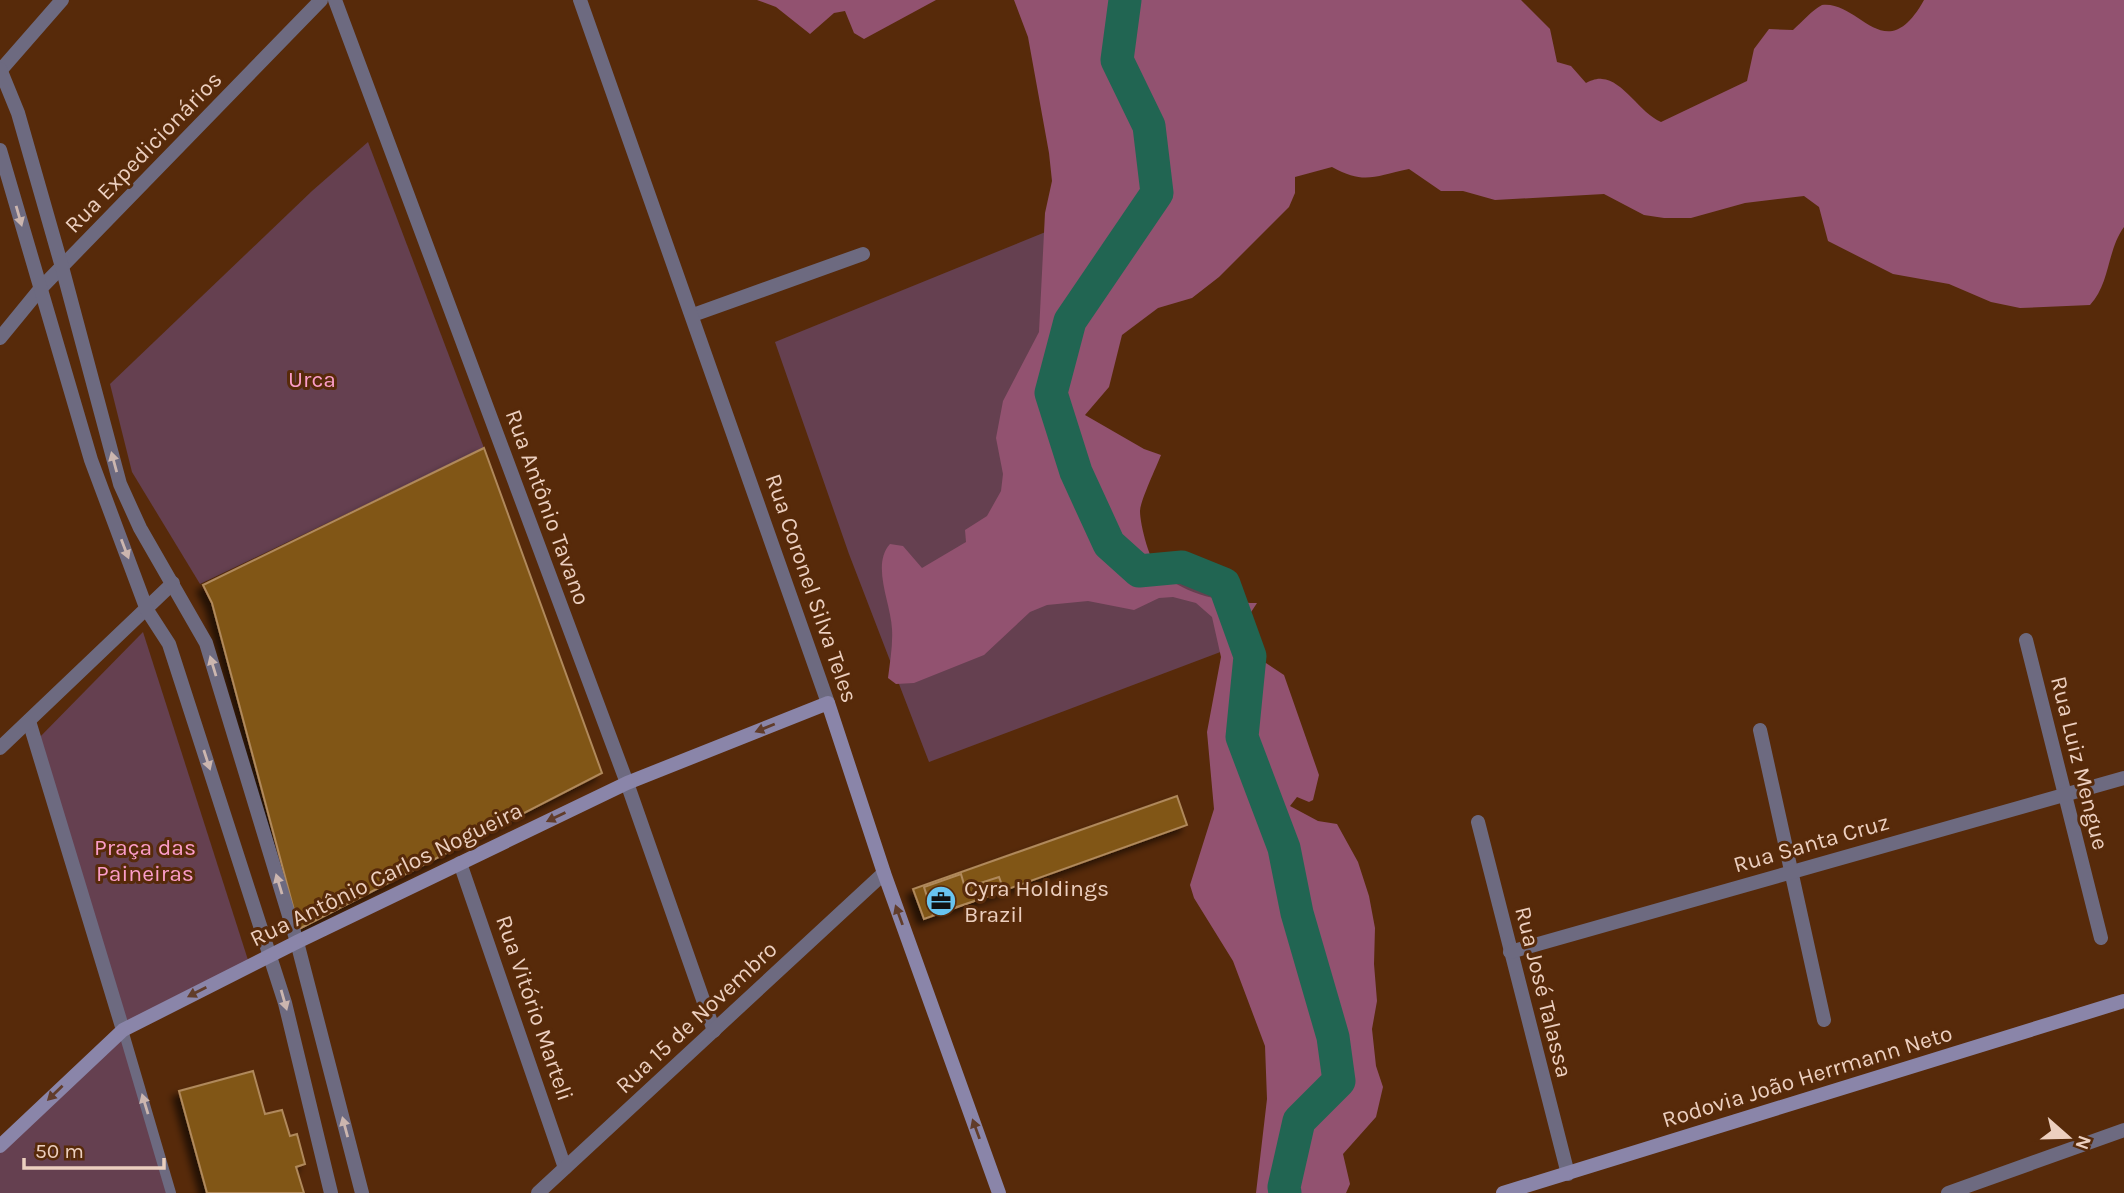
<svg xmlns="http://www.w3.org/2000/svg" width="2124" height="1193" font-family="Karla,sans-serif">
<defs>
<filter id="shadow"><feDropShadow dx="-6" dy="6" stdDeviation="3.5" flood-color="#0009"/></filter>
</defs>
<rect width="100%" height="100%" fill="#572a0a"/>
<g fill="#654050">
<path d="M368,142L484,448L200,584L132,472L110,384L312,191Z"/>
<path d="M1144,192L1043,390L1134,581L1179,579L1216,588L1231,648L929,762L849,554L775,342Z"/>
<path d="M143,632L248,960L126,1022L36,741Z"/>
<path d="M122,1030L171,1193H0V1147Z"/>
</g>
<g fill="#925270">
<path d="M757,0H936L864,39L854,33L845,11L834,13L810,34L776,7Z"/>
<path d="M1014,0H1521L1550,29L1557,62L1571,66L1586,83C1590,81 1597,78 1602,79C1623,80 1640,113 1661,122L1747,81L1754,49L1769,29L1793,30C1802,22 1812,10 1822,5C1860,0 1885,70 1924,0H2124V227C2107,250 2110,284 2090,305L2020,308L1991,302L1949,284L1893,274L1828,241L1819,207L1804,196L1745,203L1691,218H1664L1644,215L1604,194L1495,200L1463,191H1441L1409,169C1374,176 1365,185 1332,167L1295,177V193L1289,207L1219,277L1192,298L1158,308L1122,335L1109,387L1085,415L1144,449L1161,455C1156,468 1141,499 1140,511C1140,525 1150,563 1160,572C1185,595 1225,603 1257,603L1242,626L1240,641L1246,650L1284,675L1319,775L1313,800L1309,802L1297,797L1290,806L1318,821L1337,824L1358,862L1369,896L1375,928L1374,964L1377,1001L1372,1029L1376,1066L1383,1087L1376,1117L1343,1154L1350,1184L1346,1193H1256L1267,1099L1265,1046L1233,961L1194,898L1190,885L1214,809L1207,732L1221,657L1212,617L1196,603L1173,597L1159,598L1134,610L1088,601L1047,605L1030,612L984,655L914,683L896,684L888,678C890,662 893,645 892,629C891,603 871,565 890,544L903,546L922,568L966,542L965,530L987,516L1001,491L1003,474L996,438L1003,401L1039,332L1045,213L1052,181L1049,153L1028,37Z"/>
</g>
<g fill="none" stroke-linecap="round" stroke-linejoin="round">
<path stroke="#216552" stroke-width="33" d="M1125,0L1117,60L1149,126L1157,193L1070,321L1051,393L1076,472L1109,544L1139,571L1182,567L1224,584L1250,656L1242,737L1284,848L1297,913L1333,1037L1339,1081L1299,1121L1284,1187L1285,1193"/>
</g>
<g fill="#815719" stroke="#b0895b" stroke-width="2" filter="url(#shadow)">
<path d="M484,448L602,773L299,929L212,603L203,585Z"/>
<path d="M1177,796L1187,825L924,919L913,889Z"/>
<path d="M961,874L965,888L999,877L1004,891L933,915L924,887Z"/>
<path d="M253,1071L265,1114L282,1110L290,1136L297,1134L305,1164L296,1167L304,1193H207L179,1091Z"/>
</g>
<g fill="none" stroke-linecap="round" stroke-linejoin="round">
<path stroke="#6d6a80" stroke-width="10" d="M123,1030L171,1193"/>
<g stroke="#6d6a80" stroke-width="14">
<path d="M335,0L627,783L714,1031"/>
<path d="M0,71L62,0"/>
<path d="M693,315L863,254"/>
<path d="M0,338L41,288L321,0"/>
<path d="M2026,640L2101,938"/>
<path d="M29,721L123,1030"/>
<path d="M1760,730L1824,1020"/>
<path d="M0,748L173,583"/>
<path d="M1478,822L1568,1174"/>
<path d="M460,863L565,1168"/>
<path d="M1510,952L2124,778"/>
<path d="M538,1193L884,873"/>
<path d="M1948,1193L2124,1130"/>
</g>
<g stroke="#6d6a80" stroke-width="14">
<path d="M580,0L828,703"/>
<path d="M0,69L18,113L62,267L120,484L140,528L206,643L297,942L362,1193"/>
<path d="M0,150L91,460L147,610L169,644L285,1003L331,1193"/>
</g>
<g stroke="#8a85a9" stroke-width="14">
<path d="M0,1146L123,1030L297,942L627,783L828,703L884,873L999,1193"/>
<path d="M1503,1193L2124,1001"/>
</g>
</g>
<defs><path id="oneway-solid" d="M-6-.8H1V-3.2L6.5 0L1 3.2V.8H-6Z" transform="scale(1.75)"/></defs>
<g fill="#ccb6af">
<use href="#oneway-solid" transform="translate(19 216) rotate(74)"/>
<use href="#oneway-solid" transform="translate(114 462) rotate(-105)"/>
<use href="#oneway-solid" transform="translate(125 549) rotate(69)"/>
<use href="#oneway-solid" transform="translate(213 666) rotate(-107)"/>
<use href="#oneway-solid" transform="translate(207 760) rotate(72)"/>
<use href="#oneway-solid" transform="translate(279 884) rotate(-107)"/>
<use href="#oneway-solid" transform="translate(284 1000) rotate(74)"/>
<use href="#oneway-solid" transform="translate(145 1104) rotate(-107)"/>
<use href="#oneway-solid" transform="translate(345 1127) rotate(-105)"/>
</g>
<g fill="#613c2a">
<use href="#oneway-solid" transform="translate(765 728) rotate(158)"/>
<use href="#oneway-solid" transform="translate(556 817) rotate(154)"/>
<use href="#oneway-solid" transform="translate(899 915) rotate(-110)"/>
<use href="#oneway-solid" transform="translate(197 992) rotate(153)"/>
<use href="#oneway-solid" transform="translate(55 1093) rotate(136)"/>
<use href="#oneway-solid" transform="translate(976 1129) rotate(-110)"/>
</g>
<defs>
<g id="office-disc" transform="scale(1.575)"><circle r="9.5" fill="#68c4f0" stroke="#572a0a"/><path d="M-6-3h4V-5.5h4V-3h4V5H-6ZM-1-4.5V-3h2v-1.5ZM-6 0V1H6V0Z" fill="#111"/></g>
</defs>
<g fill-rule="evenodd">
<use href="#office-disc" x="941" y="901"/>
</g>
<g text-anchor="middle" stroke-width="6" stroke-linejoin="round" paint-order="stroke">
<g font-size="23" fill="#eccfbf" stroke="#572a0a">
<text transform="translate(143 152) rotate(-46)" y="8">Rua Expedicionários</text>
<text transform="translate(548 507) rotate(70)" y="8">Rua Antônio Tavano</text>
<text transform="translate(812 588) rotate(71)" y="8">Rua Coronel Silva Teles</text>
<text transform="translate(2080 763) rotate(76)" y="8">Rua Luiz Mengue</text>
<text transform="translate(1811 843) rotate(-16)" y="8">Rua Santa Cruz</text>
<text transform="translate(386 874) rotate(-26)" y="8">Rua Antônio Carlos Nogueira</text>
<text transform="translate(1544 992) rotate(76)" y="8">Rua José Talassa</text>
<text transform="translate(535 1008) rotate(71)" y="8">Rua Vitório Marteli</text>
<text transform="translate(696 1017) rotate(-43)" y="8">Rua 15 de Novembro</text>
<text transform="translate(1807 1076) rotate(-17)" y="8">Rodovia João Herrmann Neto</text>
</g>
<g font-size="23" fill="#fb9dc8" stroke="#572a0a">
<text x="312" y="387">Urca</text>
<text x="145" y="855">Praça das<tspan x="145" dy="26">Paineiras</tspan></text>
</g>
<g font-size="23" fill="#eccfbf" stroke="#572a0a" text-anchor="start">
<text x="964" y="896">Cyra Holdings<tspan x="964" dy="26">Brazil</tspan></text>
</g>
</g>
<g transform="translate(2068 1137) rotate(110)" stroke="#572a0a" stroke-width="5" paint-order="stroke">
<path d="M0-5L12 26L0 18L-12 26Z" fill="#eccfbf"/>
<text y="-10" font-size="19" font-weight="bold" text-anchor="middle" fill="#eccfbf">N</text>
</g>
<path d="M24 1158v10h140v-10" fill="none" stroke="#eccfbf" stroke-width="3.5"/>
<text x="35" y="1158" font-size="21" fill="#eccfbf" stroke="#572a0a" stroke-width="5" paint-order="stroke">50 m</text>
</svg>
